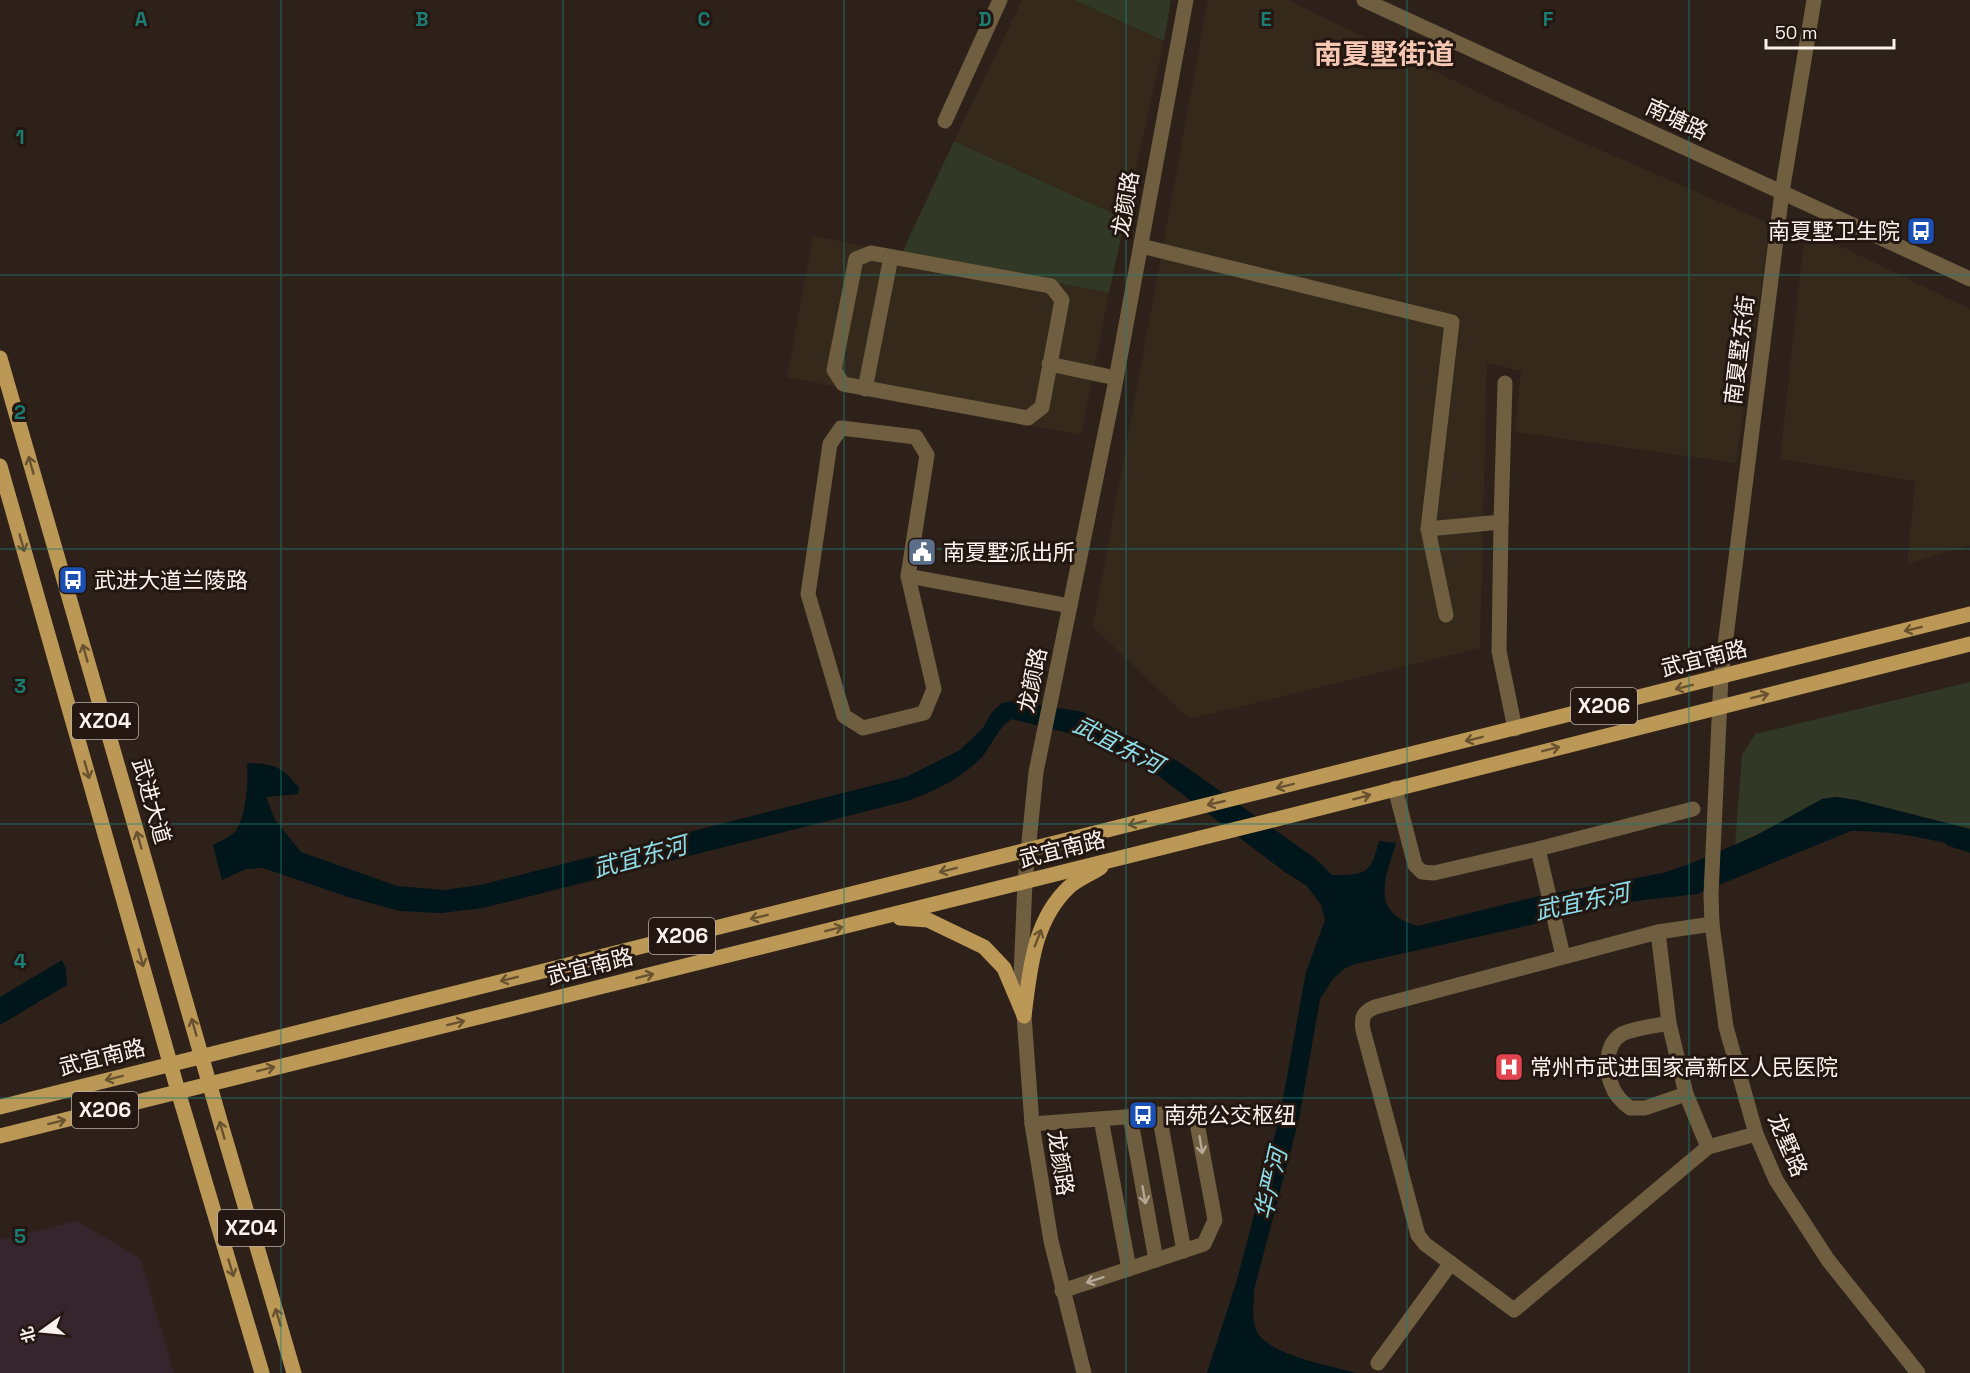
<svg xmlns="http://www.w3.org/2000/svg" width="1970" height="1373" font-family="'Space Grotesk','Noto Sans SC',sans-serif">
<rect width="100%" height="100%" fill="#2e211a"/>
<g fill="#34291a">
<path d="M1022,0H1074L1164,41L1125,219L954,141Z"/>
<path d="M1208,0H1288L1564,134L1770,224L1736,463L1515,432L1521,371L1487,363L1480,648L1189,719L1093,627Z"/>
<path d="M1805,229L1970,309V545L1907,564L1915,481L1780,459Z"/>
<path d="M813,236L1109,293L1081,435L787,377Z"/>
</g>
<path fill="#37252e" d="M77,1221L140,1258L174,1373H0V1240Z"/>
<g fill="#313825">
<path d="M1074,0H1171L1164,41Z"/>
<path d="M954,141L1125,219L1109,293L902,253Z"/>
<path d="M1970,682V829L1856,800L1836,797L1735,845L1742,755L1755,734Z"/>
</g>
<g fill="#00161a">
<path d="M1014,701L1083,712L1179,762L1316,859L1332,875C1367,875 1370,874 1379,841L1396,843C1385,879 1369,913 1418,926L1535,897L1663,873L1692,863L1755,836L1822,799L1836,797L1856,800L1970,829V849C1932,839 1891,830 1851,831L1697,894L1609,904L1548,921L1355,964L1344,969L1333,979L1320,999L1299,1119L1254,1290C1254,1302 1251,1320 1257,1332C1269,1355 1332,1366 1356,1373H1207L1237,1280L1280,1115L1306,972L1325,920L1321,905L1307,886L1285,872L1132,756L1083,737L1012,719C997,727 992,747 980,759C960,779 933,792 907,801L483,908L441,913L400,911L348,897L263,868L246,869L222,880L213,845C220,841 228,838 234,833C246,821 249,779 247,763C275,764 281,766 299,788L298,794L266,797L275,820L301,852L397,886L444,890L480,885L906,777L960,750L983,728L992,712L1002,703Z"/>
<path d="M62,960L66,969L67,985L0,1025V997Z"/>
</g>
<g fill="none" stroke-linecap="round" stroke-linejoin="round">
<path stroke="#00161a" stroke-width="5" d="M1948,843L1970,850"/>
<g stroke="#6f5e3f" stroke-width="15">
<path d="M1364,0L1970,279"/>
<path d="M1814,0L1782,192L1721,677L1711,895L1712,924L1726,1027L1756,1134L1776,1180L1828,1260L1918,1373"/>
<path d="M945,121L1000,0"/>
<path d="M1141,246L1452,322L1428,529L1446,615"/>
<path d="M871,253L1051,286L1062,300L1042,407L1028,418L843,384L834,370L856,259Z"/>
<path d="M1049,364L1116,378"/>
<path d="M1505,383L1501,522L1499,651L1515,729"/>
<path d="M865,389L891,257"/>
<path d="M841,428L916,437L927,455L908,576L934,689L924,713L863,728L844,716L808,594L830,444Z"/>
<path d="M1428,529L1501,522"/>
<path d="M908,576L1070,606"/>
<path d="M1395,788L1415,865L1422,872L1434,873L1538,849L1693,809"/>
<path d="M1538,849L1563,956"/>
<path d="M1712,924L1658,932L1375,1007C1363,1012 1361,1018 1363,1030L1418,1235L1425,1244L1514,1310L1708,1147L1756,1134"/>
<path d="M1658,932L1669,1023L1686,1094L1708,1147"/>
<path d="M1669,1023C1656,1026 1634,1028 1622,1034C1605,1044 1605,1070 1612,1086C1615,1095 1622,1102 1630,1108H1645L1686,1094"/>
<path d="M1159,1114L1184,1251"/>
<path d="M1130,1116L1156,1260"/>
<path d="M1101,1119L1129,1269"/>
<path d="M1032,1124L1178,1113L1197,1123L1215,1220L1204,1244L1062,1291"/>
<path d="M1378,1363L1451,1263"/>
<path d="M1084,1373L1051,1241L1032,1124L1021,975L1025,882L1036,772L1114,390L1186,0"/>
</g>
<g stroke="#bb9855" stroke-width="15">
<path d="M0,358L223,1131L294,1373"/>
<path d="M0,466L178,1091L262,1373"/>
<path d="M900,918L928,920L984,947L1004,968L1023,1013"/>
<path d="M1024,1016C1030,970 1033,921 1069,887C1078,879 1091,874 1101,867"/>
<path d="M0,1107L1970,614"/>
<path d="M0,1136L1285,817L1970,644"/>
</g>
</g>
<defs><path id="oneway-shaft" d="M-6 0H5M1.5-3L5.5 0L1.5 3" fill="none" stroke-width="1.6" stroke-linecap="round" stroke-linejoin="round" transform="scale(1.5)"/></defs>
<g stroke="#685130">
<use href="#oneway-shaft" transform="translate(31 465) rotate(-106)"/>
<use href="#oneway-shaft" transform="translate(22 543) rotate(74)"/>
<use href="#oneway-shaft" transform="translate(1913 629) rotate(166)"/>
<use href="#oneway-shaft" transform="translate(85 653) rotate(-106)"/>
<use href="#oneway-shaft" transform="translate(1684 687) rotate(166)"/>
<use href="#oneway-shaft" transform="translate(1760 696) rotate(-14)"/>
<use href="#oneway-shaft" transform="translate(1474 739) rotate(166)"/>
<use href="#oneway-shaft" transform="translate(1551 749) rotate(-14)"/>
<use href="#oneway-shaft" transform="translate(87 770) rotate(74)"/>
<use href="#oneway-shaft" transform="translate(1285 786) rotate(166)"/>
<use href="#oneway-shaft" transform="translate(1362 797) rotate(-15)"/>
<use href="#oneway-shaft" transform="translate(1216 803) rotate(167)"/>
<use href="#oneway-shaft" transform="translate(1137 823) rotate(166)"/>
<use href="#oneway-shaft" transform="translate(139 840) rotate(-106)"/>
<use href="#oneway-shaft" transform="translate(948 870) rotate(166)"/>
<use href="#oneway-shaft" transform="translate(759 917) rotate(166)"/>
<use href="#oneway-shaft" transform="translate(834 929) rotate(-14)"/>
<use href="#oneway-shaft" transform="translate(1038 938) rotate(-69)"/>
<use href="#oneway-shaft" transform="translate(141 958) rotate(74)"/>
<use href="#oneway-shaft" transform="translate(645 976) rotate(-14)"/>
<use href="#oneway-shaft" transform="translate(509 979) rotate(166)"/>
<use href="#oneway-shaft" transform="translate(456 1023) rotate(-14)"/>
<use href="#oneway-shaft" transform="translate(194 1027) rotate(-106)"/>
<use href="#oneway-shaft" transform="translate(266 1069) rotate(-14)"/>
<use href="#oneway-shaft" transform="translate(114 1078) rotate(166)"/>
<use href="#oneway-shaft" transform="translate(57 1122) rotate(-14)"/>
<use href="#oneway-shaft" transform="translate(222 1130) rotate(-106)"/>
<use href="#oneway-shaft" transform="translate(231 1268) rotate(73)"/>
<use href="#oneway-shaft" transform="translate(278 1317) rotate(-107)"/>
</g>
<g stroke="#b5a896">
<use href="#oneway-shaft" transform="translate(1201 1145) rotate(80)"/>
<use href="#oneway-shaft" transform="translate(1144 1195) rotate(80)"/>
<use href="#oneway-shaft" transform="translate(1095 1280) rotate(162)"/>
</g>
<path fill="none" stroke="#1b7c74" stroke-width="1.5" stroke-opacity="0.55" d="M281,0V1373M563,0V1373M844,0V1373M1126,0V1373M1407,0V1373M1689,0V1373M0,275H1970M0,549H1970M0,824H1970M0,1098H1970"/>
<defs>
<g id="bus-square" transform="scale(1.5)"><rect x="-9" y="-9" width="18" height="18" rx="4" fill="#1a4fb4" stroke="#241711"/><path d="M-5-6H5V4H4V6H2V4H-2V6H-4V4H-5ZM-3.5-4V0h7V-4ZM-3.5 1.2v1.5H-2V1.2ZM2 1.2v1.5H3.5V1.2Z" fill="#fff"/></g>
<g id="civic-square" transform="scale(1.5)"><rect x="-9" y="-9" width="18" height="18" rx="4" fill="#5c6f8a" stroke="#241711"/><path d="M-.6-6.5H3V-4.5H.6V-3L4-1V1h2V6H-6V1h2V-1L-.6-3ZM-1.2 2.5V6h2.4V2.5Z" fill="#fff"/></g>
<g id="hospital-square" transform="scale(1.5)"><rect x="-9" y="-9" width="18" height="18" rx="4" fill="#e0444e" stroke="#241711"/><path d="M-5-5h3v3.5h4V-5h3V5h-3V1.5h-4V5h-3Z" fill="#fff"/></g>
</defs>
<g fill-rule="evenodd">
<use href="#bus-square" x="1921" y="231"/>
<use href="#civic-square" x="922" y="552"/>
<use href="#bus-square" x="73" y="580"/>
<use href="#hospital-square" x="1509" y="1067"/>
<use href="#bus-square" x="1143" y="1115"/>
</g>
<g text-anchor="middle" stroke-width="6" stroke-linejoin="round" paint-order="stroke">
<g fill="#241711" stroke="#bab0ab" stroke-width="1.5">
<rect x="1571" y="688" width="66" height="36" rx="4.5"/>
<rect x="72" y="703" width="66" height="36" rx="4.5"/>
<rect x="649" y="918" width="66" height="36" rx="4.5"/>
<rect x="72" y="1092" width="66" height="36" rx="4.5"/>
<rect x="218" y="1210" width="66" height="36" rx="4.5"/>
</g>
<g font-size="21" font-weight="bold" fill="#fbf2ed">
<text x="1604" y="713">X206</text>
<text x="105" y="728">XZ04</text>
<text x="682" y="943">X206</text>
<text x="105" y="1117">X206</text>
<text x="251" y="1235">XZ04</text>
</g>
<g font-size="22" fill="#fbf2ed" stroke="#241711">
<text transform="translate(1677 119) rotate(25)" y="8">南塘路</text>
<text transform="translate(1125 204) rotate(-80)" y="8">龙颜路</text>
<text transform="translate(1739 350) rotate(-83)" y="8">南夏墅东街</text>
<text transform="translate(1704 658) rotate(-14)" y="8">武宜南路</text>
<text transform="translate(1032 680) rotate(-78)" y="8">龙颜路</text>
<text transform="translate(152 801) rotate(74)" y="8">武进大道</text>
<text transform="translate(1062 849) rotate(-14)" y="8">武宜南路</text>
<text transform="translate(590 966) rotate(-14)" y="8">武宜南路</text>
<text transform="translate(102 1057) rotate(-14)" y="8">武宜南路</text>
<text transform="translate(1788 1145) rotate(67)" y="8">龙墅路</text>
<text transform="translate(1061 1163) rotate(81)" y="8">龙颜路</text>
</g>
<g font-size="22" fill="#fbf2ed" stroke="#241711" text-anchor="start">
<text x="1900" y="239" text-anchor="end">南夏墅卫生院</text>
<text x="943" y="560">南夏墅派出所</text>
<text x="94" y="588">武进大道兰陵路</text>
<text x="1530" y="1075">常州市武进国家高新区人民医院</text>
<text x="1164" y="1123">南苑公交枢纽</text>
</g>
<g font-size="24" font-style="italic" fill="#8bdeea" stroke="#241711">
<text transform="translate(1118 745) rotate(27)" y="8">武宜东河</text>
<text transform="translate(640 857) rotate(-15)" y="8">武宜东河</text>
<text transform="translate(1582 902) rotate(-12)" y="8">武宜东河</text>
<text transform="translate(1271 1184) rotate(-77)" y="8">华严河</text>
</g>
<g font-size="28" font-weight="bold" fill="#f6c8b4" stroke="#241711">
<text x="1384" y="64">南夏墅街道</text>
</g>
</g>
<g font-size="20" text-anchor="middle" font-weight="bold" fill="#1b7c74" stroke="#241711" stroke-width="6" stroke-linejoin="round" paint-order="stroke">
<text x="141" y="26">A</text>
<text x="422" y="26">B</text>
<text x="704" y="26">C</text>
<text x="985" y="26">D</text>
<text x="1266" y="26">E</text>
<text x="1548" y="26">F</text>
<text x="20" y="144">1</text>
<text x="20" y="419">2</text>
<text x="20" y="693">3</text>
<text x="20" y="968">4</text>
<text x="20" y="1243">5</text>
</g>
<g transform="translate(42 1331) rotate(255)" stroke="#241711" stroke-width="4.5" paint-order="stroke">
<path d="M0-4.5L10 22L0 15L-10 22Z" fill="#fbf2ed"/>
<text y="-9" font-size="16" font-weight="bold" text-anchor="middle" fill="#fbf2ed">北</text>
</g>
<path d="M1766 39v9h128v-9" fill="none" stroke="#fbf2ed" stroke-width="3"/>
<text x="1775" y="39" font-size="18" fill="#fbf2ed" stroke="#241711" stroke-width="4.5" paint-order="stroke">50 m</text>
</svg>
